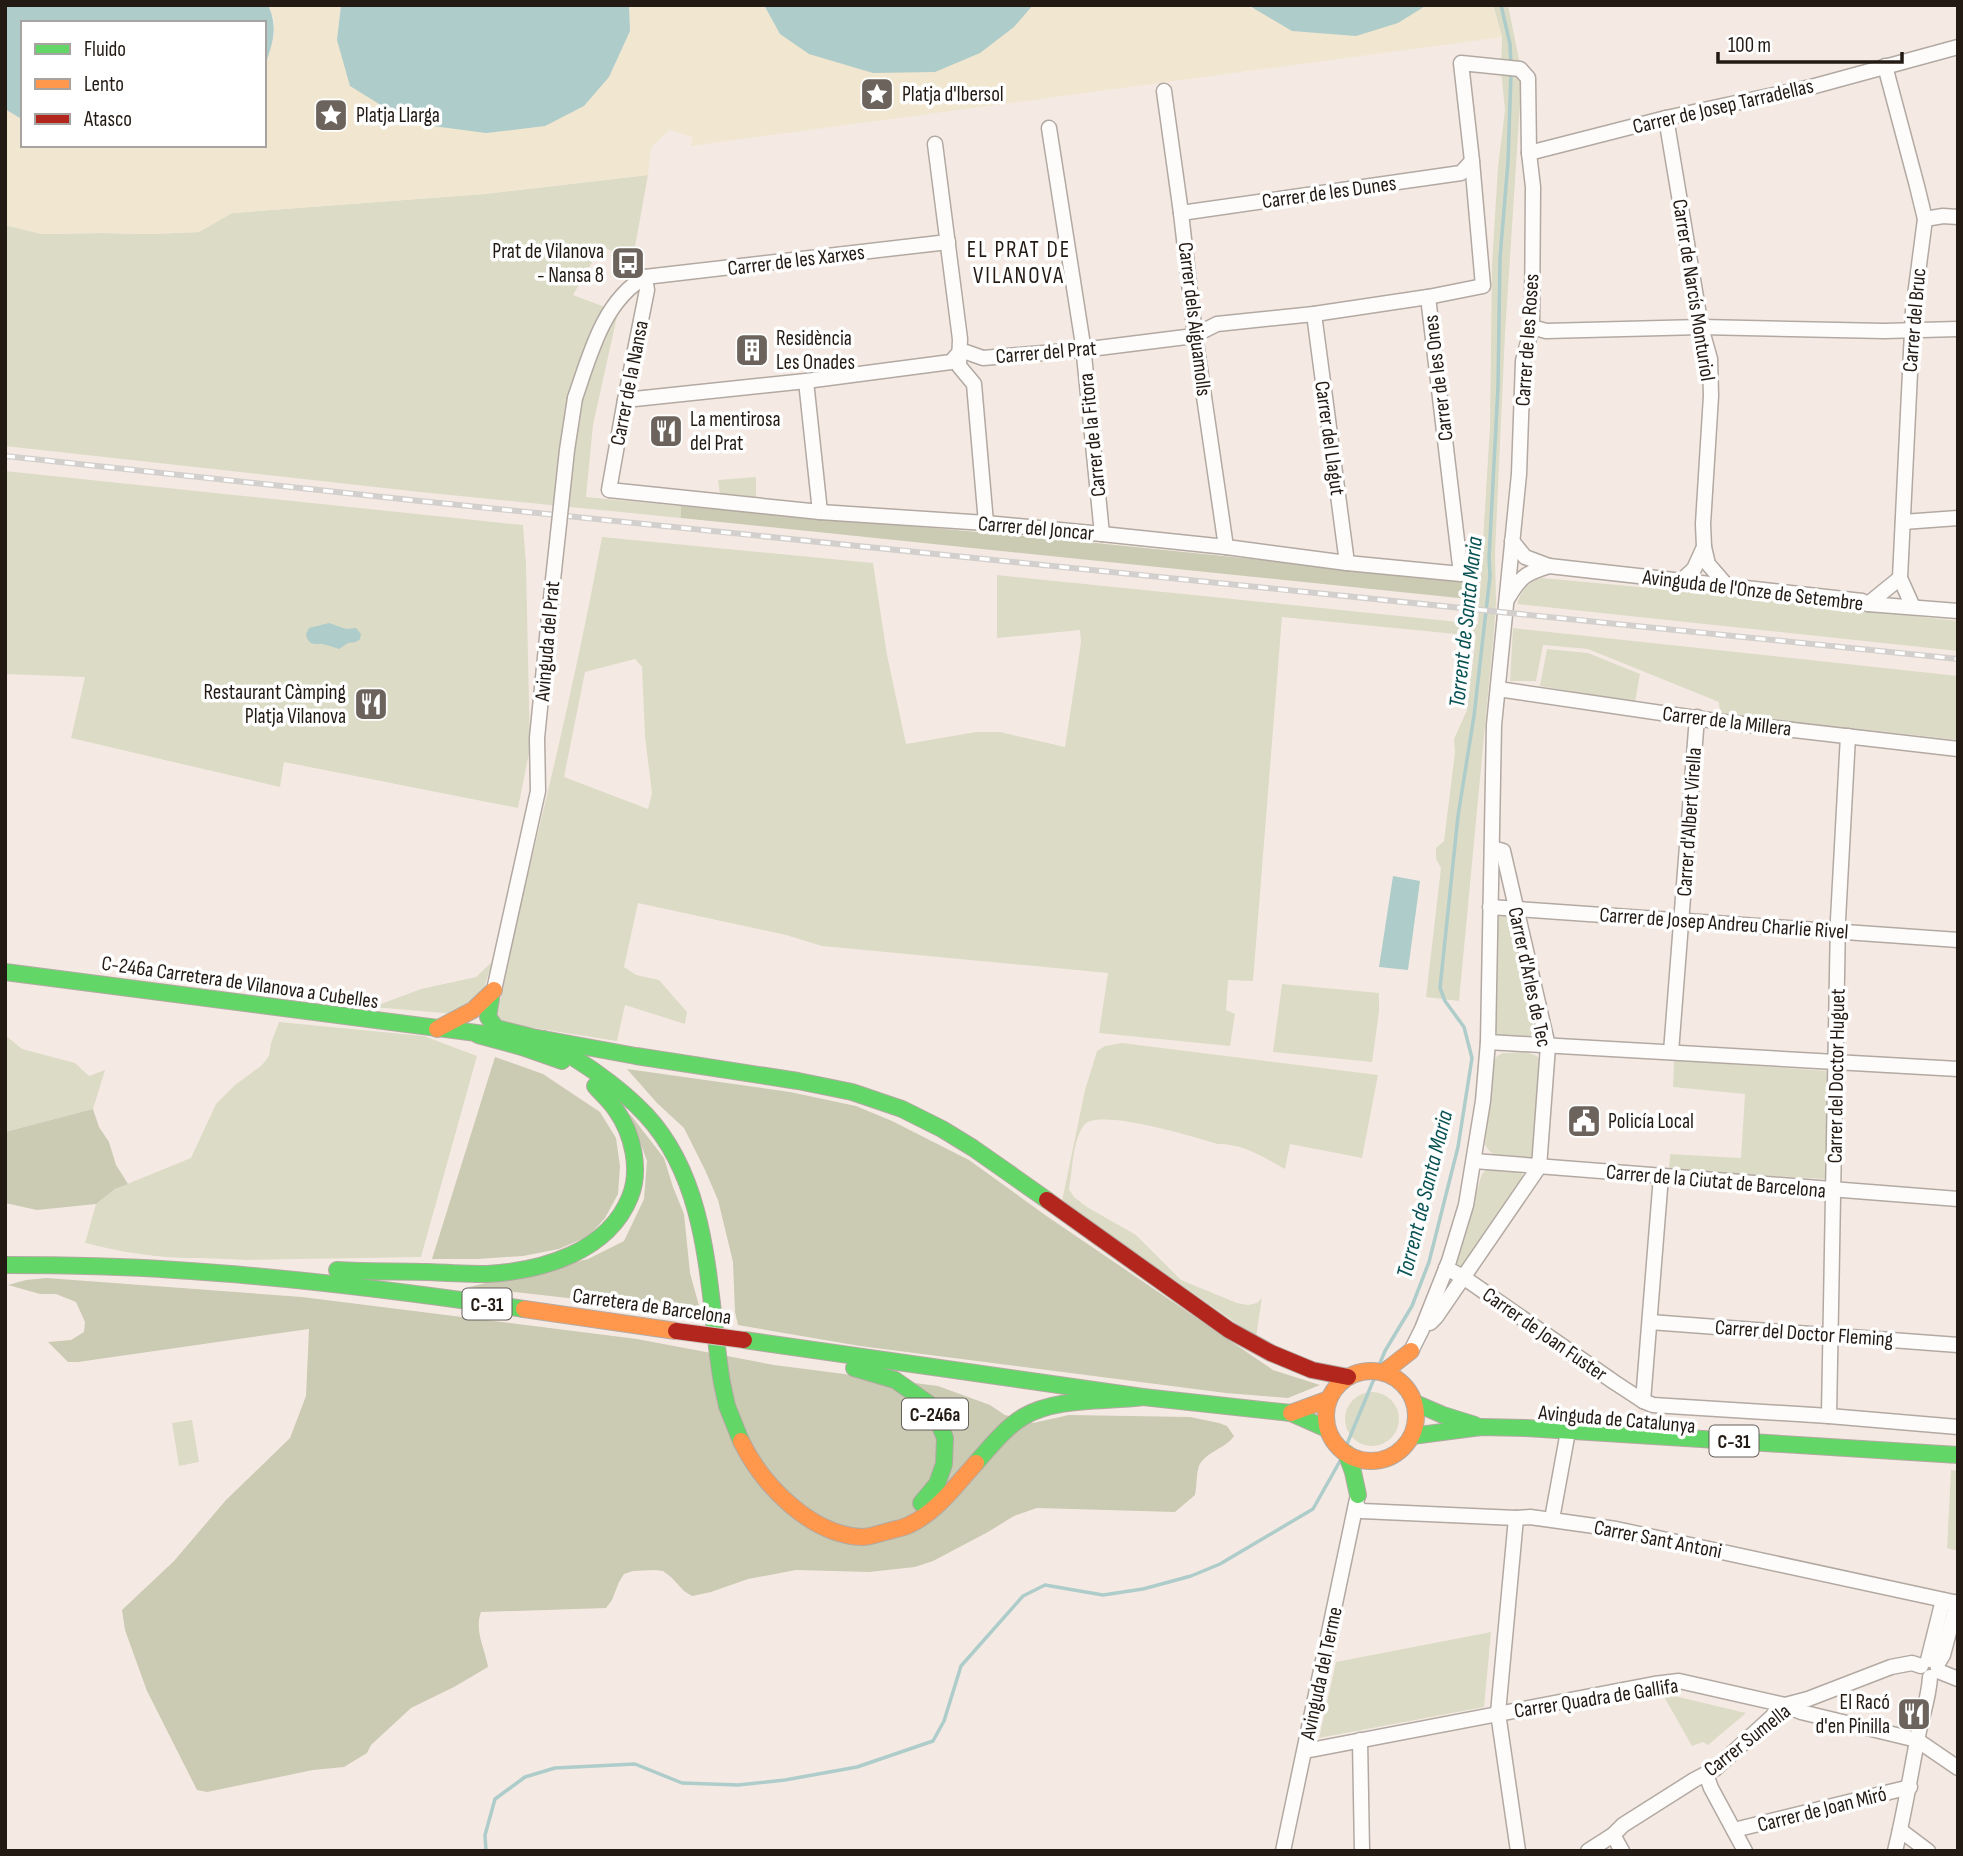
<svg xmlns="http://www.w3.org/2000/svg" width="1963" height="1856" font-family="'Sofia Sans Condensed',sans-serif">
<rect width="100%" height="100%" fill="#f5eae3"/>
<g fill="#dcdbc6" fill-rule="evenodd">
<path d="M1493,5H1508L1522,74L1505,334L1495,553L1496,603L1494,631L1459,1001L1426,997L1441,868L1436,859V848L1444,841L1455,752L1454,739L1467,710L1476,636L1282,617L1253,981L1228,980L1226,1010L1235,1014L1230,1046L1099,1033L1108,973L822,946L786,935L638,903L624,967L636,975L659,980L687,1012L685,1024L625,1005L617,1041L495,1022V1007C534,851 573,695 602,537L873,563L887,655L906,744L976,732H1000L1065,747L1081,642L1080,630L997,638V575L1478,624L1490,426L1492,265L1498,167L1505,110L1501,71L1502,37ZM635,659L642,667L645,737L652,793L648,809L564,777L585,672Z"/>
<path d="M648,175L633,258L601,247L573,295L618,312L593,425L586,497L681,506V518L420,492L5,446V225L42,234L101,233L150,234L199,232L232,213L484,194Z"/>
<path d="M5,471L523,525L526,564L530,748L518,808L284,762L280,787L71,738L85,677L5,674Z"/>
<path d="M756,477V497L720,494L718,480Z"/>
<path d="M1542,578L1727,595L1958,621V651L1517,604C1522,589 1527,583 1542,578Z"/>
<path d="M1513,628L1958,676V740L1720,713L1719,702L1588,649L1543,645L1536,681H1510Z"/>
<path d="M1547,649L1588,653L1640,674L1635,702L1540,686Z"/>
<path d="M1500,914L1513,915L1539,1023C1538,1025 1536,1032 1533,1034C1526,1040 1506,1038 1497,1037L1494,1033L1495,919Z"/>
<path d="M492,962L483,992L455,1014L373,1007L421,989L476,977Z"/>
<path d="M1282,984L1379,993V1012L1372,1062L1273,1052Z"/>
<path d="M279,1022L424,1036L477,1056L421,1257L246,1260C211,1257 175,1260 140,1254C122,1252 103,1247 85,1243L96,1204L115,1189L191,1158L216,1104L235,1085L262,1065L269,1056L271,1043Z"/>
<path d="M5,1035L22,1049L75,1063L89,1076L105,1070L93,1109L5,1132Z"/>
<path d="M1122,1043L1378,1075L1362,1158L1290,1144L1285,1169C1263,1157 1244,1144 1218,1144C1197,1138 1098,1107 1084,1125C1072,1142 1073,1169 1069,1189L1074,1197L1087,1207L1136,1235L1181,1280L1237,1303L1248,1305L1257,1303L1262,1298L1256,1337L1062,1201L1085,1090L1097,1051L1105,1046Z"/>
<path d="M1503,1053C1518,1053 1533,1049 1543,1062L1534,1159C1516,1158 1493,1163 1485,1144L1492,1065L1497,1056Z"/>
<path d="M1674,1060L1828,1071L1826,1179L1669,1170L1670,1154L1741,1158L1745,1094L1673,1087Z"/>
<path d="M1487,1169L1519,1170L1524,1177L1465,1266L1459,1267L1455,1260L1482,1174Z"/>
<circle cx="1372" cy="1419" r="27"/>
<path d="M192,1420L199,1462L179,1466L172,1423Z"/>
<path d="M1951,1470L1958,1471V1551L1947,1548Z"/>
<path d="M1491,1632L1484,1707L1319,1738L1336,1662Z"/>
<path d="M1662,1693L1746,1713L1708,1745L1703,1742L1692,1746Z"/>
</g>
<g fill="#cbcab3">
<path d="M681,506L1047,538L1399,574L1480,580L1478,600L681,518Z"/>
<path d="M495,1057L543,1074L600,1112L616,1138L620,1166L618,1194L605,1218L589,1236L559,1249L523,1256L478,1259H432Z"/>
<path d="M627,1069L790,1092L856,1106L892,1121L969,1160L1048,1217L1273,1370L1320,1385L1288,1398L1226,1393L860,1346L738,1325L735,1312L733,1262L718,1200L705,1170L684,1128L657,1103Z"/>
<path d="M93,1109L99,1127L109,1142L116,1165L128,1184L115,1189L96,1204L37,1210L5,1203V1132Z"/>
<path d="M630,1114L664,1158L673,1187L684,1214L690,1273L701,1313L469,1287L588,1259L624,1241L644,1199L647,1161Z"/>
<path d="M46,1278L302,1297L637,1339L774,1365L938,1386L990,1405L1005,1415L1033,1423L1069,1415L1190,1417L1219,1423L1227,1426L1234,1436C1225,1449 1205,1452 1199,1466C1196,1475 1197,1486 1195,1495L1175,1512L1037,1508L1014,1516L988,1532L933,1561L915,1567L869,1572L796,1570L748,1579L711,1592L692,1596L684,1591L671,1577L663,1571L654,1570L633,1571L624,1574L619,1582L612,1600L606,1608L481,1612C474,1631 485,1648 488,1667L454,1687L411,1708L371,1745L367,1753L344,1767L313,1770L207,1792L197,1790L147,1691L125,1630L122,1610L174,1561L226,1500L290,1438L306,1396L309,1329L78,1362H68L48,1342L71,1340L84,1332L85,1322L76,1302L56,1294H40L8,1285L26,1280Z"/>
</g>
<path fill="#f1e6cf" d="M268,5H341L337,40L584,106L609,77L630,31L629,5H764L780,34L1028,12L1033,5H1248L1251,9L1398,23L1427,5H1493L1502,37L690,146L693,137L669,130L651,148L648,175L484,194L232,213L199,232L150,234L101,233L42,234L5,225V109L23,120V145H264V68L274,37V18Z"/>
<g fill="#adccca">
<path d="M5,5H268C279,29 272,45 264,68V23H23V120L5,109Z"/>
<path d="M341,5H629L630,31L609,77L584,106L545,126L486,133L410,123L350,86L337,40Z"/>
<path d="M764,5H1033L1014,27L980,53L935,72L873,73L809,54L780,34Z"/>
<path d="M1248,5H1427L1398,23L1356,36L1292,31Z"/>
<path d="M329,623L346,629L356,628L361,634L360,639L356,642L348,643L339,649C333,647 328,645 322,644C313,644 308,645 306,634L309,628Z"/>
<path d="M1393,876L1420,881L1408,970L1379,967Z"/>
</g>
<g fill="none" stroke-linecap="round" stroke-linejoin="round">
<g stroke="#adccca" stroke-width="3.5">
<path d="M1501,5L1510,44L1511,65"/>
<path d="M1380,1363L1385,1351L1412,1306L1429,1262L1458,1147L1472,1058L1464,1027L1445,1001L1440,988L1458,816L1474,716L1490,576L1489,558L1498,387L1500,258L1508,162L1511,73"/>
<path d="M1347,1444L1376,1374"/>
<path d="M486,1851L485,1835L495,1799L525,1777L555,1768L635,1764L682,1783L738,1785L785,1780L857,1767L933,1741L944,1721L961,1666L1023,1596L1045,1585L1103,1595L1143,1589L1191,1576L1220,1564L1313,1509L1340,1461"/>
</g>
<g stroke="#b2a9a2" stroke-width="17">
<g id="street">
<path d="M1885,66L1917,186L1925,219L1913,311L1900,578L1913,607"/>
<path d="M1164,91L1181,213L1195,335L1226,547"/>
<path d="M1666,118L1701,327L1710,359L1711,396L1703,524L1704,547L1694,569L1681,581"/>
<path d="M1049,128L1083,345L1102,534"/>
<path d="M935,144L960,339L959,366L974,384L986,523"/>
<path d="M1529,153L1666,118L1811,87L1958,47"/>
<path d="M1181,213L1461,173L1472,161"/>
<path d="M1925,219L1943,216L1958,217"/>
<path d="M645,277L647,290L625,400L609,490L820,512L986,523L1102,534L1226,547L1347,563L1461,574L1428,297"/>
<path d="M1314,314L1347,563"/>
<path d="M1532,327L1546,331L1701,327L1884,331L1958,329"/>
<path d="M959,353L966,352L983,358L1090,349L1186,337L1195,335L1217,324L1314,314L1428,297L1483,286L1472,161L1461,63L1520,69L1528,78L1529,153L1533,187L1532,327L1523,361L1519,474L1494,725L1488,1042L1483,1101L1466,1205L1449,1261L1422,1329L1411,1351"/>
<path d="M806,381L820,512"/>
<path d="M575,398C590,355 603,301 645,277L948,242"/>
<path d="M625,400L806,381L951,362L959,353"/>
<path d="M1903,522L1958,518"/>
<path d="M1512,541L1525,557L1549,566"/>
<path d="M1704,547L1708,564L1728,587"/>
<path d="M1508,598C1520,577 1526,573 1549,566L1862,601L1868,604L1958,611"/>
<path d="M1868,604L1900,578"/>
<path d="M1498,689L1716,721L1958,749"/>
<path d="M1490,907L1958,940"/>
<path d="M494,990L538,791L537,738L549,617"/>
<path d="M1488,1042L1958,1069"/>
<path d="M1671,1052L1697,717"/>
<path d="M1474,1161L1958,1199"/>
<path d="M1446,1268L1463,1277L1614,1382L1643,1401L1653,1405L1829,1416L1958,1427"/>
<path d="M1650,1322L1958,1345"/>
<path d="M1430,1323L1436,1317L1539,1167L1548,1046L1503,851L1492,848"/>
<path d="M1643,1401L1661,1176"/>
<path d="M1829,1416L1838,920L1848,736"/>
<path d="M1356,1506L1362,1511L1516,1518L1530,1517L1616,1529L1958,1603"/>
<path d="M1516,1518L1498,1713L1518,1851"/>
<path d="M1552,1519L1567,1437"/>
<path d="M1928,1660L1943,1600"/>
<path d="M1937,1665L1943,1655L1957,1602"/>
<path d="M1938,1671L1958,1679"/>
<path d="M1360,1740L1362,1851"/>
<path d="M1305,1751L1654,1684L1679,1681L1785,1705L1801,1712L1917,1740L1958,1768"/>
<path d="M1706,1774L1711,1788L1745,1851"/>
<path d="M1734,1830L1910,1787"/>
<path d="M1900,1830L1928,1851"/>
<path d="M1613,1835L1622,1851"/>
<path d="M1283,1851L1357,1499"/>
<path d="M1588,1851L1613,1835L1623,1825L1694,1780L1715,1769L1785,1705L1808,1699L1891,1667L1912,1663L1921,1666"/>
<path d="M1895,1851C1905,1811 1911,1771 1919,1731C1923,1713 1929,1696 1930,1677"/>
</g>
</g>
<g stroke="#b2a9a2" stroke-width="18">
<g id="fast">
<path d="M5,972L492,1035"/>
<path d="M491,998L488,1017L496,1028L532,1037L636,1056L798,1081L852,1092L902,1109L942,1129L973,1148L1047,1200"/>
<path d="M478,1035L522,1047L562,1061"/>
<path d="M543,1039C580,1061 616,1083 646,1115C712,1186 707,1293 722,1383L727,1406L741,1441"/>
<path d="M5,1265C62,1265 119,1266 175,1270C292,1277 408,1292 524,1309"/>
<path d="M337,1270C367,1272 398,1271 428,1272C448,1273 468,1274 487,1274C542,1271 608,1252 630,1197C641,1170 633,1134 616,1110C610,1101 602,1094 595,1086"/>
<path d="M744,1340L1143,1397L1291,1413L1327,1429"/>
<path d="M854,1368L895,1380L932,1406L945,1438L944,1464L937,1484L921,1503"/>
<path d="M1415,1403L1443,1415L1475,1425"/>
<path d="M1412,1436L1481,1427L1526,1428L1958,1455"/>
<path d="M1346,1453L1353,1472L1358,1495"/>
<path d="M976,1463C990,1447 1005,1428 1023,1417C1056,1397 1106,1402 1143,1397"/>
</g>
</g>
<g stroke="#b2a9a2" stroke-width="18">
<g id="slow">
<path d="M437,1029L473,1010L494,990"/>
<path d="M524,1309L676,1331"/>
<circle cx="1371" cy="1416" r="45"/>
<path d="M1384,1372L1411,1351"/>
<path d="M1291,1413L1329,1399"/>
<path d="M741,1441C762,1484 810,1535 862,1537C871,1537 880,1533 889,1531C896,1529 903,1528 909,1525C937,1512 956,1485 976,1463"/>
</g>
</g>
<g stroke="#b2a9a2" stroke-width="18">
<path id="jam" d="M1047,1200L1229,1330L1271,1353L1312,1370L1348,1377"/>
</g>
<use href="#street" stroke="#fefcfb" stroke-width="14"/>
<use href="#fast" stroke="#63d668" stroke-width="16"/>
<use href="#slow" stroke="#ff974d" stroke-width="16"/>
<use href="#jam" stroke="#b3261e" stroke-width="16"/>
<g stroke="#d2cfcd" stroke-width="6">
<path id="rail" d="M5,456L420,501L1958,659"/>
</g>
<use href="#rail" stroke="#fff" stroke-width="3.5" stroke-dasharray="10" stroke-linecap="butt"/>
<g stroke="#b2a9a2" stroke-width="17" stroke-linecap="butt">
<path id="street-bridge" d="M549,617L567,450L575,398"/>
</g>
<g stroke="#cfcac6" stroke-width="18" stroke-linecap="butt">
<path id="jam-bridge" d="M676,1331L744,1340"/>
</g>
<use href="#street-bridge" stroke="#fefcfb" stroke-width="14"/>
<use href="#jam-bridge" stroke="#b3261e" stroke-width="16"/>
</g>
<defs>
<g id="sight-square" transform="scale(1.75)"><rect x="-9" y="-9" width="18" height="18" rx="4" fill="#6c635c" stroke="#fff"/><path d="M0-6L1.8-2.2L6-1.7L2.9 1.2L3.7 5.4L0 3.3L-3.7 5.4L-2.9 1.2L-6-1.7L-1.8-2.2Z" fill="#fff"/></g>
<g id="bus-square" transform="scale(1.75)"><rect x="-9" y="-9" width="18" height="18" rx="4" fill="#6c635c" stroke="#fff"/><path d="M-5-6H5V4H4V6H2V4H-2V6H-4V4H-5ZM-3.5-4V0h7V-4ZM-3.5 1.2v1.5H-2V1.2ZM2 1.2v1.5H3.5V1.2Z" fill="#fff"/></g>
<g id="building-square" transform="scale(1.75)"><rect x="-9" y="-9" width="18" height="18" rx="4" fill="#6c635c" stroke="#fff"/><path d="M-4-6H4V6H1V3H-1V6H-4ZM-2.5-4.3h1.7v1.8h-1.7ZM.8-4.3h1.7v1.8H.8ZM-2.5-1h1.7V.8h-1.7ZM.8-1h1.7V.8H.8Z" fill="#fff"/></g>
<g id="restaurant-square" transform="scale(1.75)"><rect x="-9" y="-9" width="18" height="18" rx="4" fill="#6c635c" stroke="#fff"/><path d="M-5-6h1v4h1v-4h1v4h1v-4h1v5L-1.5 .5V6h-2V.5L-5-1ZM5-6V6H3V1.5H1.5Q1.5-4 5-6Z" fill="#fff"/></g>
<g id="civic-square" transform="scale(1.75)"><rect x="-9" y="-9" width="18" height="18" rx="4" fill="#6c635c" stroke="#fff"/><path d="M-.6-6.5H3V-4.5H.6V-3L4-1V1h2V6H-6V1h2V-1L-.6-3ZM-1.2 2.5V6h2.4V2.5Z" fill="#fff"/></g>
</defs>
<g fill-rule="evenodd">
<use href="#sight-square" x="877" y="94"/>
<use href="#sight-square" x="331" y="115"/>
<use href="#bus-square" x="628" y="263"/>
<use href="#building-square" x="752" y="350"/>
<use href="#restaurant-square" x="666" y="431"/>
<use href="#restaurant-square" x="371" y="704"/>
<use href="#civic-square" x="1584" y="1121"/>
<use href="#restaurant-square" x="1914" y="1714"/>
</g>
<g text-anchor="middle" stroke-width="7" stroke-linejoin="round" paint-order="stroke">
<g fill="#fff" stroke="#655f5a" stroke-width="2">
<rect x="462.5" y="1288.5" width="49" height="31" rx="5"/>
<rect x="902" y="1398.5" width="66" height="31" rx="5"/>
<rect x="1709.5" y="1425.5" width="49" height="31" rx="5"/>
</g>
<g font-size="19" font-weight="bold" fill="#231a14">
<text x="487" y="1311">C-31</text>
<text x="935" y="1421">C-246a</text>
<text x="1734" y="1448">C-31</text>
</g>
<g font-size="21" fill="#231a14" stroke="#fff" text-anchor="start">
<text x="902" y="101">Platja d'Ibersol</text>
<text x="356" y="122">Platja Llarga</text>
<text x="604" y="258" text-anchor="end">Prat de Vilanova<tspan x="604" dy="24">- Nansa 8</tspan></text>
<text x="776" y="345">Residència<tspan x="776" dy="24">Les Onades</tspan></text>
<text x="690" y="426">La mentirosa<tspan x="690" dy="24">del Prat</tspan></text>
<text x="346" y="699" text-anchor="end">Restaurant Càmping<tspan x="346" dy="24">Platja Vilanova</tspan></text>
<text x="1608" y="1128">Policía Local</text>
<text x="1890" y="1709" text-anchor="end">El Racó<tspan x="1890" dy="24">d'en Pinilla</tspan></text>
</g>
<g font-size="21" fill="#231a14" stroke="#fff">
<text transform="translate(1723 106) rotate(-13)" y="7">Carrer de Josep Tarradellas</text>
<text transform="translate(1329 192) rotate(-8)" y="7">Carrer de les Dunes</text>
<text transform="translate(796 260) rotate(-7)" y="7">Carrer de les Xarxes</text>
<text transform="translate(1694 290) rotate(81)" y="7">Carrer de Narcís Monturiol</text>
<text transform="translate(1195 319) rotate(83)" y="7">Carrer dels Aiguamolls</text>
<text transform="translate(1914 320) rotate(-85)" y="7">Carrer del Bruc</text>
<text transform="translate(1527 340) rotate(-86)" y="7">Carrer de les Roses</text>
<text transform="translate(1046 352) rotate(-5)" y="7">Carrer del Prat</text>
<text transform="translate(1438 378) rotate(-97)" y="7">Carrer de les Ones</text>
<text transform="translate(629 383) rotate(-79)" y="7">Carrer de la Nansa</text>
<text transform="translate(1092 435) rotate(-96)" y="7">Carrer de la Fitora</text>
<text transform="translate(1330 438) rotate(82)" y="7">Carrer del Llagut</text>
<text transform="translate(1036 528) rotate(5)" y="7">Carrer del Joncar</text>
<text transform="translate(1753 590) rotate(7)" y="7">Avinguda de l'Onze de Setembre</text>
<text transform="translate(547 641) rotate(-85)" y="7">Avinguda del Prat</text>
<text transform="translate(1727 721) rotate(7)" y="7">Carrer de la Millera</text>
<text transform="translate(1689 822) rotate(-86)" y="7">Carrer d'Albert Virella</text>
<text transform="translate(1724 923) rotate(4)" y="7">Carrer de Josep Andreu Charlie Rivel</text>
<text transform="translate(1530 977) rotate(78)" y="7">Carrer d'Arles de Tec</text>
<text transform="translate(240 982) rotate(8)" y="7">C-246a Carretera de Vilanova a Cubelles</text>
<text transform="translate(1836 1076) rotate(-89)" y="7">Carrer del Doctor Huguet</text>
<text transform="translate(1716 1181) rotate(5)" y="7">Carrer de la Ciutat de Barcelona</text>
<text transform="translate(652 1306) rotate(8)" y="7">Carretera de Barcelona</text>
<text transform="translate(1804 1333) rotate(4)" y="7">Carrer del Doctor Fleming</text>
<text transform="translate(1545 1334) rotate(35)" y="7">Carrer de Joan Fuster</text>
<text transform="translate(1617 1419) rotate(5)" y="7">Avinguda de Catalunya</text>
<text transform="translate(1658 1539) rotate(11)" y="7">Carrer Sant Antoni</text>
<text transform="translate(1321 1673) rotate(-78)" y="7">Avinguda del Terme</text>
<text transform="translate(1596 1698) rotate(-9)" y="7">Carrer Quadra de Gallifa</text>
<text transform="translate(1747 1740) rotate(-38)" y="7">Carrer Sumella</text>
<text transform="translate(1822 1809) rotate(-14)" y="7">Carrer de Joan Miró</text>
</g>
<g font-size="23" letter-spacing="2" fill="#231a14" stroke="#fff">
<text x="1019" y="257">EL PRAT DE<tspan x="1019" dy="26">VILANOVA</tspan></text>
</g>
<g font-size="23" font-style="italic" fill="#095254" stroke="#fff">
<text transform="translate(1465 622) rotate(-84)" y="8">Torrent de Santa Maria</text>
<text transform="translate(1424 1194) rotate(-76)" y="8">Torrent de Santa Maria</text>
</g>
</g>
<rect width="1963" height="1856" fill="none" stroke="#231a14" stroke-width="14"/>
<rect x="21" y="21" width="245" height="126" fill="#ffffff" stroke="#a7a3a1" stroke-width="2"/>
<rect x="35" y="44" width="35" height="10" fill="#63d668" stroke="#a7a3a1" stroke-width="2"/>
<text x="84" y="56" font-size="21" fill="#231a14">Fluido</text>
<rect x="35" y="79" width="35" height="10" fill="#ff974d" stroke="#a7a3a1" stroke-width="2"/>
<text x="84" y="91" font-size="21" fill="#231a14">Lento</text>
<rect x="35" y="114" width="35" height="10" fill="#b3261e" stroke="#a7a3a1" stroke-width="2"/>
<text x="84" y="126" font-size="21" fill="#231a14">Atasco</text>
<path d="M1718 52v10h184v-10" fill="none" stroke="#231a14" stroke-width="3.5"/>
<text x="1728" y="52" font-size="21" fill="#231a14" stroke="#ffffff" stroke-width="5" paint-order="stroke">100 m</text>
</svg>
